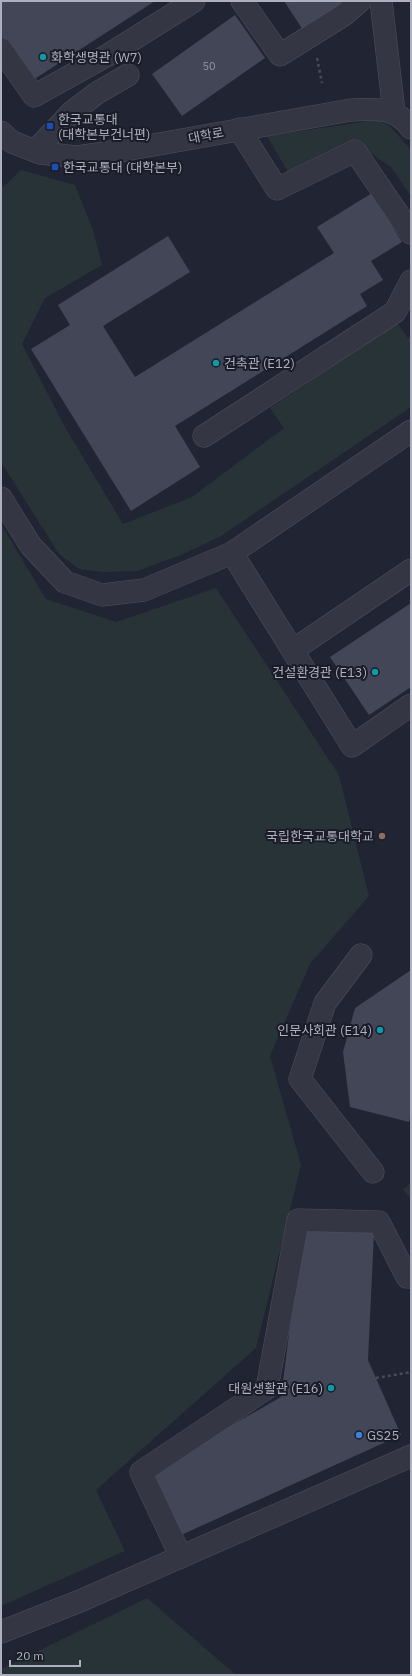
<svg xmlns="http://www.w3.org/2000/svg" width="412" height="1676" font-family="'IBM Plex Sans','Noto Sans KR',sans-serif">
<rect width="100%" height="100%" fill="#212432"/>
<g fill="#273337">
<path d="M376,120L389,125L411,150V196L391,167L359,145L288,172L267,136Z"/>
<path d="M21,170L75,185L93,230L102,265L45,298L22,344L65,427L123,524L192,497L284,428L270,408L397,323L408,338L411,335V407L221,536L181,555L137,571L102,572L79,569L59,554L1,462V189Z"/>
<path d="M1,524L46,599L116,622L216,588L339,775L369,896L310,964L270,1056L301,1165L256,1348L96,1490L125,1551L1,1606Z"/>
<path d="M411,1183V1196L409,1197L403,1189Z"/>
<path d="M147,1598L236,1675H1V1669Z"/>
</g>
<g fill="#434656">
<path d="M1,1H155L33,80L1,35Z"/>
<path d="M284,1H346L303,30Z"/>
<path d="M235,15L265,58L182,116L152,74Z"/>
<path d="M372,193L402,242L371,261L383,280L360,294L367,306L175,426L200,467L131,511L31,349L70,325L58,305L168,236L190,272L103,326L135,377L334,253L317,227Z"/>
<path d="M411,603V687L369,715L330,657Z"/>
<path d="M411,970V1114L409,1122L350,1107L343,1052L355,1008Z"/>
<path d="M302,1231L374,1233L368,1360L401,1435L179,1536L150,1472L281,1397Z"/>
</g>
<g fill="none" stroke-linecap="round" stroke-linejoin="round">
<g stroke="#4f515e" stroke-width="23">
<g id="minor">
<path d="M242,1L280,55L344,15L360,1"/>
<path d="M381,1L394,112"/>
<path d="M1,49L34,96L108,55L194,1"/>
<path d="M239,129L277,189L355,151L411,233"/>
<path d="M1,132L12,142L40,153L77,157L125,150L351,110C375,109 395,106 411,128"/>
<path d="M35,151L72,112L97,93L128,75"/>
<path d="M204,436L395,312L411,281"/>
<path d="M1,498L31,546L65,582L102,595L144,590L232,553L411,431"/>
<path d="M232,553L352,746L411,705"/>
<path d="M293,650L411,570"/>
<path d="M361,955L325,1003L300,1079L373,1172"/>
<path d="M181,1557L141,1472L267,1388L298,1220L379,1222L407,1277H411"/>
<path d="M1,1632L80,1601L411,1456"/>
</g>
</g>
<g stroke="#444e55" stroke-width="2.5" stroke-dasharray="3 3" stroke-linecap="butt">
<path d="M317,58L322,83"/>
<path d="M376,1378L411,1372"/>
</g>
<use href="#minor" stroke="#343643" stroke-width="22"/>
</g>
<g fill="#0f9aa8" stroke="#1a1c27" stroke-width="1.5">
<circle cx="43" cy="57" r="4"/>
<circle cx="216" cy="363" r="4"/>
<circle cx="375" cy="672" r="4"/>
<circle cx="380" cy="1030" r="4"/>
<circle cx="331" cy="1388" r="4"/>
</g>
<g fill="#1a4fb4" stroke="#1a1c27" stroke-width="1.5">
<rect x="46" y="122" width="8" height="8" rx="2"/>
<rect x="51" y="163" width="8" height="8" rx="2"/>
</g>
<circle fill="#8d6e63" stroke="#1a1c27" stroke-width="1.5" cx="382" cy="836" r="4"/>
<circle fill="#3f7fe0" stroke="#1a1c27" stroke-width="1.5" cx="359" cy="1435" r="4"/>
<g text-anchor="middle" stroke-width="4" stroke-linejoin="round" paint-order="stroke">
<g font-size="11" fill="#9396a6">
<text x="209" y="70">50</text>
</g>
<g font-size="13" fill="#aeb0c0" stroke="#1a1c27" text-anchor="start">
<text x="51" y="62">화학생명관 (W7)</text>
<text x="58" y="124">한국교통대<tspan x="58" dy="15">(대학본부건너편)</tspan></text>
<text x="63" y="172">한국교통대 (대학본부)</text>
<text x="224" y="368">건축관 (E12)</text>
<text x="367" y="677" text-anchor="end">건설환경관 (E13)</text>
<text x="374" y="841" text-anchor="end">국립한국교통대학교</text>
<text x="372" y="1035" text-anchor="end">인문사회관 (E14)</text>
<text x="323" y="1393" text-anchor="end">대원생활관 (E16)</text>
<text x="367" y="1440">GS25</text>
</g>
<g font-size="13" fill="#aeb0c0" stroke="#1a1c27">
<text transform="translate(206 135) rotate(-11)" y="5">대학로</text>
</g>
</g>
<rect width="412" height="1676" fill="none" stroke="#aeb0c0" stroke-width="4"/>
<path d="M10 1660v6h70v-6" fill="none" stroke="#aeb0c0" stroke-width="2"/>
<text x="16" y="1660" font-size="12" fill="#aeb0c0" stroke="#1a1c27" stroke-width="3" paint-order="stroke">20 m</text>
</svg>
